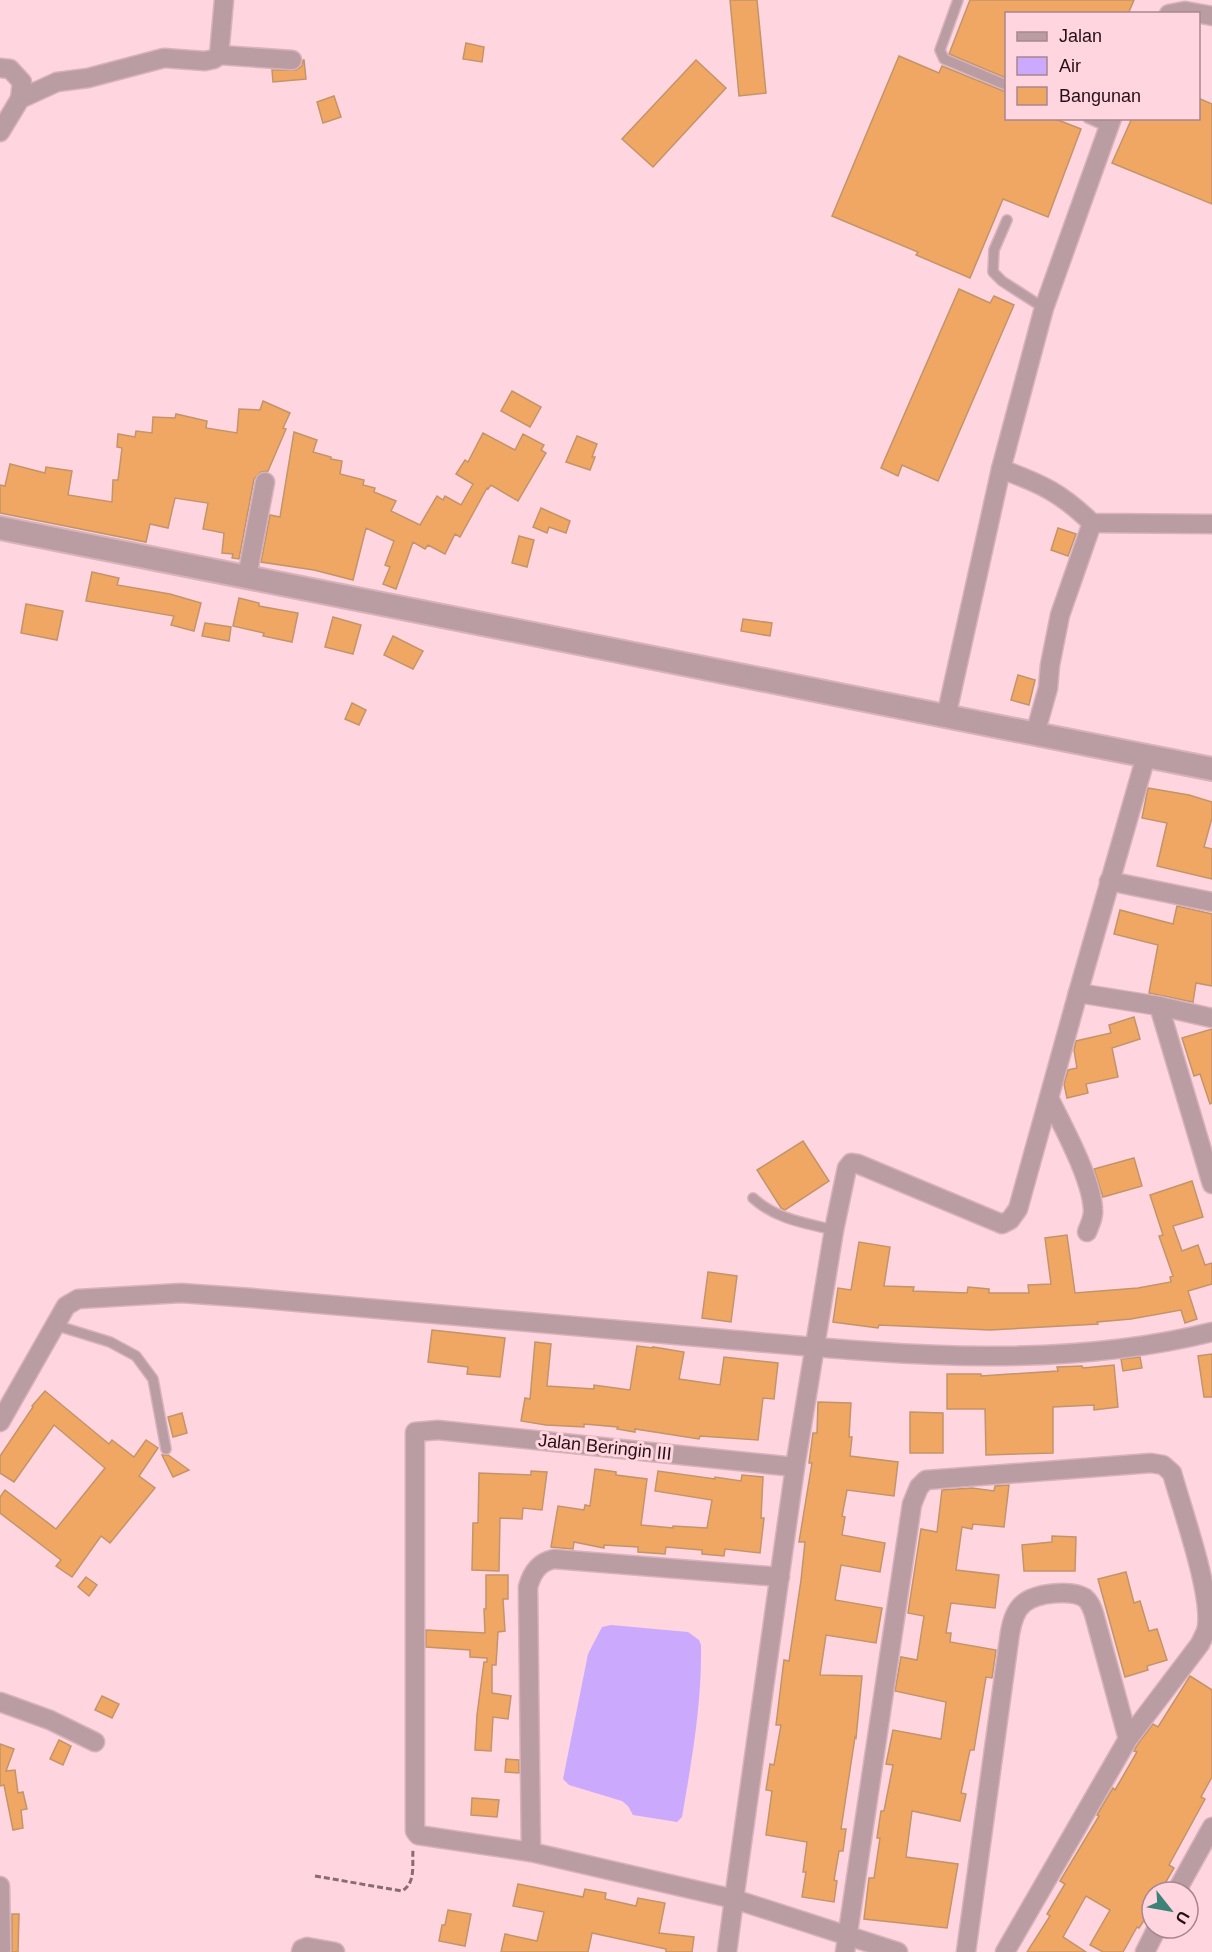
<svg xmlns="http://www.w3.org/2000/svg" width="1212" height="1952" font-family="Arial,sans-serif">
<rect width="100%" height="100%" fill="#ffd5df"/>
<path fill="#cbaafd" d="M611,1625L688,1632L699,1640L701,1645C702,1703 692,1759 682,1817L677,1822L633,1815L628,1806L622,1801L569,1785L563,1779L588,1654L602,1627Z"/>
<g fill="#f0a764" stroke="#c3946a" stroke-width="1.5">
<path d="M730,0H757L766,93L739,96Z"/>
<path d="M970,0H1134L1128,14H1006V78L949,54Z"/>
<path d="M466,43L484,47L482,62L463,59Z"/>
<path d="M899,56L939,73L942,66L1006,92V118H1053L1081,129L1048,217L1003,199L970,278L916,255L918,252L832,216Z"/>
<path d="M303,60H304L306,79L273,82L272,70H296L302,66Z"/>
<path d="M696,60L726,88L653,167L622,139Z"/>
<path d="M334,96L341,117L323,123L317,102Z"/>
<path d="M1198,98L1212,104V204L1112,163L1132,118H1198Z"/>
<path d="M959,289L990,303L994,296L1014,305L938,481L902,465L898,476L881,468Z"/>
<path d="M512,391L541,407L530,427L501,411Z"/>
<path d="M263,401L290,413L283,428L286,429L268,471L261,472L254,479L239,559L232,558L233,554L222,553L224,533L203,529L208,503L175,498L168,528L150,524L146,542L0,513V485L5,486L10,464L45,473L46,467L72,471L68,495L112,502L113,480H118L122,448L117,447L118,434L135,437L136,431L152,433L153,417L175,418L176,414L207,421L206,428L237,433L239,409L260,410Z"/>
<path d="M294,432L317,440L313,452L331,457V459L342,461L340,474L364,480L363,485L375,488L374,492L396,501L391,511L420,525L437,496L443,500L445,496L461,505L473,484L456,474L465,460L468,462L483,433L515,450L523,434L544,445L541,450L546,453L518,501L491,485L488,489L487,488L460,537L455,534L445,554L428,545L425,549L413,542L396,589L383,584L390,567L385,565L394,541L366,528L353,580L314,570L261,562L270,515L280,517Z"/>
<path d="M577,436L597,444L592,457H595L590,470L566,462Z"/>
<path d="M541,508L570,521L566,533L549,527L547,533L533,527Z"/>
<path d="M1058,528L1076,534L1068,556L1051,550Z"/>
<path d="M519,536L534,540L527,567L512,563Z"/>
<path d="M92,572L119,578L117,585L170,594L201,603L194,631L171,625L174,616L86,601Z"/>
<path d="M239,598L259,603V606L298,613L292,642L263,636L264,633L233,626Z"/>
<path d="M26,604L63,611L57,640L21,633Z"/>
<path d="M333,617L361,625L353,654L325,647Z"/>
<path d="M743,619L772,623L770,636L741,631Z"/>
<path d="M205,623L231,627L229,641L202,636Z"/>
<path d="M393,636L423,651L413,669L384,655Z"/>
<path d="M1018,675L1035,680L1029,705L1011,700Z"/>
<path d="M352,703L366,710L359,725L345,719Z"/>
<path d="M1148,788L1189,795L1212,802V818L1204,847L1212,849V879L1157,866L1167,823L1142,818Z"/>
<path d="M1177,906L1212,914V986L1196,983L1193,1002L1149,993L1158,945L1114,934L1120,910L1173,924Z"/>
<path d="M1134,1017L1140,1039L1112,1048L1118,1077L1086,1084L1088,1093L1067,1098L1064,1084L1068,1070L1077,1068L1074,1050L1076,1041L1111,1033L1109,1025Z"/>
<path d="M1212,1029V1103L1210,1104L1200,1074L1194,1076L1182,1038Z"/>
<path d="M803,1141L829,1181L785,1210L781,1208L757,1170Z"/>
<path d="M1134,1158L1142,1186L1103,1197L1094,1169Z"/>
<path d="M1192,1181L1203,1217L1173,1226L1182,1251L1198,1245L1205,1265L1212,1263V1284L1188,1291L1197,1319L1185,1323L1181,1310L1131,1319L1097,1322L1098,1324L990,1330L879,1325L878,1328L833,1322L838,1288L851,1290L859,1242L890,1247L884,1286L914,1287L913,1291L967,1293L968,1287L989,1289V1293H1029L1028,1285L1051,1284L1045,1238L1067,1235L1075,1293L1138,1288L1171,1282L1170,1277L1173,1276L1159,1236L1163,1235L1150,1195Z"/>
<path d="M708,1272L737,1276L731,1322L702,1318Z"/>
<path d="M432,1330L505,1338L500,1377L467,1374L468,1367L428,1362Z"/>
<path d="M535,1342L551,1344L547,1386L594,1389V1385L630,1390L637,1346L653,1348V1347L684,1352L679,1379L720,1385L724,1357L778,1363L774,1399L763,1398L758,1440L700,1436L699,1439L635,1429V1432L617,1429L618,1427L584,1424V1427L546,1425L521,1421L525,1398L530,1399Z"/>
<path d="M1212,1354V1397H1204L1198,1356Z"/>
<path d="M1140,1357L1142,1368L1123,1371L1121,1359Z"/>
<path d="M1114,1365L1118,1407L1094,1410V1405L1053,1407V1453L986,1455L985,1409H947V1374H981V1376L1058,1371L1057,1367L1082,1366L1083,1368Z"/>
<path d="M45,1391L109,1444L112,1440L134,1457L146,1440L158,1448L139,1476L155,1488L110,1543L101,1536L72,1577L56,1566L61,1560L0,1513V1497L5,1490L56,1529L105,1468L54,1425L14,1482L0,1473V1456L33,1407L32,1406Z"/>
<path d="M818,1402L851,1403L849,1437H852L850,1456L898,1462L894,1496L847,1490L842,1516L845,1517L842,1535L885,1543L880,1572L841,1565L835,1600L882,1608L876,1643L826,1635L820,1675L862,1676L856,1738L855,1737L841,1829H846L843,1851H839L834,1880L837,1881L834,1902L802,1897L806,1872H803L807,1842L766,1835L772,1791L766,1790L770,1764L774,1765L781,1725H776L784,1660L789,1661L801,1580L805,1542H799L812,1463H809L813,1433H817Z"/>
<path d="M910,1412L943,1413V1453H910Z"/>
<path d="M182,1413L187,1433L173,1437L168,1417Z"/>
<path d="M162,1455H168L189,1470L173,1477Z"/>
<path d="M595,1469L616,1472V1475L647,1479L641,1525L673,1528V1526L707,1528L712,1500L655,1491L658,1471L715,1479V1477L741,1481L742,1475L763,1477L761,1518H764L760,1553L725,1549L724,1556L702,1554V1550L666,1547L665,1554L638,1552V1547L604,1545V1548L574,1542L573,1549L551,1547L558,1506L584,1510L585,1505L590,1506Z"/>
<path d="M531,1471L547,1472L542,1510L523,1508L522,1519L500,1518L499,1571L472,1570L473,1523H478L479,1473L531,1475Z"/>
<path d="M1009,1485L1004,1527L973,1524L972,1529L962,1527L956,1570L999,1575L995,1608L951,1603L946,1633H951L950,1642L996,1650L992,1678L986,1677L974,1750H970L961,1793L966,1794L960,1821L912,1811L906,1857L958,1864L947,1928L864,1919L869,1878H874L880,1838H877L881,1811H884L893,1765L886,1764L893,1730L941,1739L946,1702L895,1691L901,1657L917,1660L924,1616L908,1613L921,1529L937,1532L942,1490L972,1488L994,1491L995,1486Z"/>
<path d="M1052,1536L1076,1537L1075,1571H1024L1022,1545L1052,1542Z"/>
<path d="M1126,1572L1134,1603L1140,1601L1149,1631L1157,1629L1167,1660L1147,1666L1148,1670L1125,1677L1098,1579Z"/>
<path d="M486,1575H508V1599H503L505,1631L498,1632L496,1665H492V1693L511,1696L508,1719L493,1717L491,1751L475,1750L477,1715L484,1662H487V1658L470,1657V1650L426,1647V1630L485,1633L484,1609H486Z"/>
<path d="M86,1577L97,1585L89,1596L78,1587Z"/>
<path d="M1190,1676L1212,1690V1777L1201,1797L1205,1799L1169,1865L1174,1868L1160,1892H1152V1908L1139,1928L1137,1927L1123,1952H1103L1090,1945L1110,1910L1086,1896L1063,1937L1086,1952H1027L1050,1916L1047,1914L1065,1884L1060,1881L1099,1816L1097,1815L1107,1798L1113,1788L1115,1790L1137,1752L1134,1751L1137,1745L1153,1724L1158,1727Z"/>
<path d="M102,1696L119,1704L112,1718L95,1710Z"/>
<path d="M59,1740L71,1746L63,1765L50,1759Z"/>
<path d="M0,1744L14,1749L6,1771L15,1770L18,1793L23,1792L27,1809L21,1810L23,1828L13,1830L4,1785L0,1786Z"/>
<path d="M506,1759L519,1760V1773L505,1772Z"/>
<path d="M472,1798L499,1800L497,1817L471,1815Z"/>
<path d="M518,1884L583,1897L585,1889L606,1893L605,1899L636,1906L638,1898L665,1903L659,1933L694,1937L692,1952H666V1949L592,1933L588,1952H501L505,1934L537,1941L544,1912L513,1906Z"/>
<path d="M448,1910L471,1914L465,1946L439,1941L442,1925H445Z"/>
<path d="M12,1914H19L18,1952H12Z"/>
</g>
<g fill="none" stroke-linecap="round" stroke-linejoin="round">
<g stroke="#d8b2bb" stroke-width="12">
<g id="service">
<path d="M958,0L940,50L944,59L1006,85"/>
<path d="M1088,118L1108,127"/>
<path d="M1007,220L994,250L993,272L1002,281L1044,308"/>
<path d="M753,1198C776,1219 804,1223 834,1230"/>
<path d="M55,1325L110,1342L136,1356L153,1379L166,1449"/>
</g>
</g>
<g stroke="#d8b2bb" stroke-width="21">
<g id="minor">
<path d="M1169,14L1185,11L1212,16"/>
<path d="M219,55L292,60"/>
<path d="M0,68L10,69L22,82L20,99"/>
<path d="M0,132L20,99L57,82L88,78L164,58L205,61L214,59L219,55L224,0"/>
<path d="M1001,469C1042,484 1061,493 1092,523L1212,524"/>
<path d="M247,577L265,482"/>
<path d="M946,717L1001,469L1044,308L1112,118"/>
<path d="M1035,734L1048,688L1050,665L1060,615L1092,523"/>
<path d="M1146,756L1078,993L1159,1006L1212,1184"/>
<path d="M1109,881L1212,902"/>
<path d="M1159,1006L1212,1018"/>
<path d="M1049,1098C1063,1127 1091,1177 1093,1209C1094,1217 1090,1224 1087,1232"/>
<path d="M0,1422L66,1306L78,1299L181,1293L252,1298C405,1311 558,1324 711,1338C877,1352 1048,1373 1212,1332"/>
<path d="M780,1577L554,1559C539,1562 532,1572 528,1587L531,1852L734,1899L795,1467L834,1230L847,1168L851,1163L858,1164L1002,1224L1010,1220L1018,1209L1078,993"/>
<path d="M0,1702L50,1720L95,1742"/>
<path d="M531,1852L418,1835L415,1831V1432L438,1430L795,1467"/>
<path d="M0,1886L1,1952"/>
<path d="M1176,1892L1212,1827"/>
<path d="M301,1952L302,1949L307,1947L335,1952"/>
<path d="M727,1952L734,1899L898,1952"/>
<path d="M845,1952L912,1504L919,1487L926,1480L1151,1463L1163,1465L1172,1473C1182,1509 1212,1593 1207,1627C1206,1633 1202,1639 1200,1644L1128,1739L1005,1952"/>
<path d="M966,1952L1010,1633C1012,1622 1015,1610 1024,1603C1036,1593 1072,1589 1085,1598C1090,1602 1092,1608 1094,1614L1128,1739"/>
<path d="M1145,1952L1157,1928"/>
</g>
</g>
<g stroke="#d8b2bb" stroke-width="26">
<path id="tertiary" d="M0,528L1212,769"/>
</g>
<path stroke="#8a6a73" stroke-width="3" stroke-dasharray="6 3" stroke-linecap="butt" d="M315,1876L402,1891C416,1883 412,1865 413,1850"/>
<use href="#service" stroke="#ba9ca3" stroke-width="9"/>
<use href="#minor" stroke="#ba9ca3" stroke-width="18"/>
<use href="#tertiary" stroke="#ba9ca3" stroke-width="22"/>
</g>
<g text-anchor="middle" stroke-width="6" stroke-linejoin="round" paint-order="stroke">
<g font-size="18" fill="#271017" stroke="#ffd5df">
<text transform="translate(605 1447) rotate(6)" y="6">Jalan Beringin III</text>
</g>
</g>
<rect x="1005" y="12" width="195" height="108" fill="#ffd5df" stroke="#a9868f" stroke-width="1.5"/>
<rect x="1017" y="32" width="30" height="9" fill="#ba9ca3" stroke="#a9868f" stroke-width="1.5"/>
<text x="1059" y="42" font-size="18" fill="#271017">Jalan</text>
<rect x="1017" y="57" width="30" height="18" fill="#cbaafd" stroke="#a9868f" stroke-width="1.5"/>
<text x="1059" y="72" font-size="18" fill="#271017">Air</text>
<rect x="1017" y="87" width="30" height="18" fill="#f0a764" stroke="#a9868f" stroke-width="1.5"/>
<text x="1059" y="102" font-size="18" fill="#271017">Bangunan</text>
<g transform="translate(1170 1910) rotate(121)"><circle r="28" fill="#ffd5df" stroke="#a9868f" stroke-width="1.5"/>
<path d="M0-4.5L10 22L0 15L-10 22Z" fill="#3d8277"/>
<text y="-9" font-size="16" font-weight="bold" text-anchor="middle" fill="#271017">U</text>
</g>
</svg>
